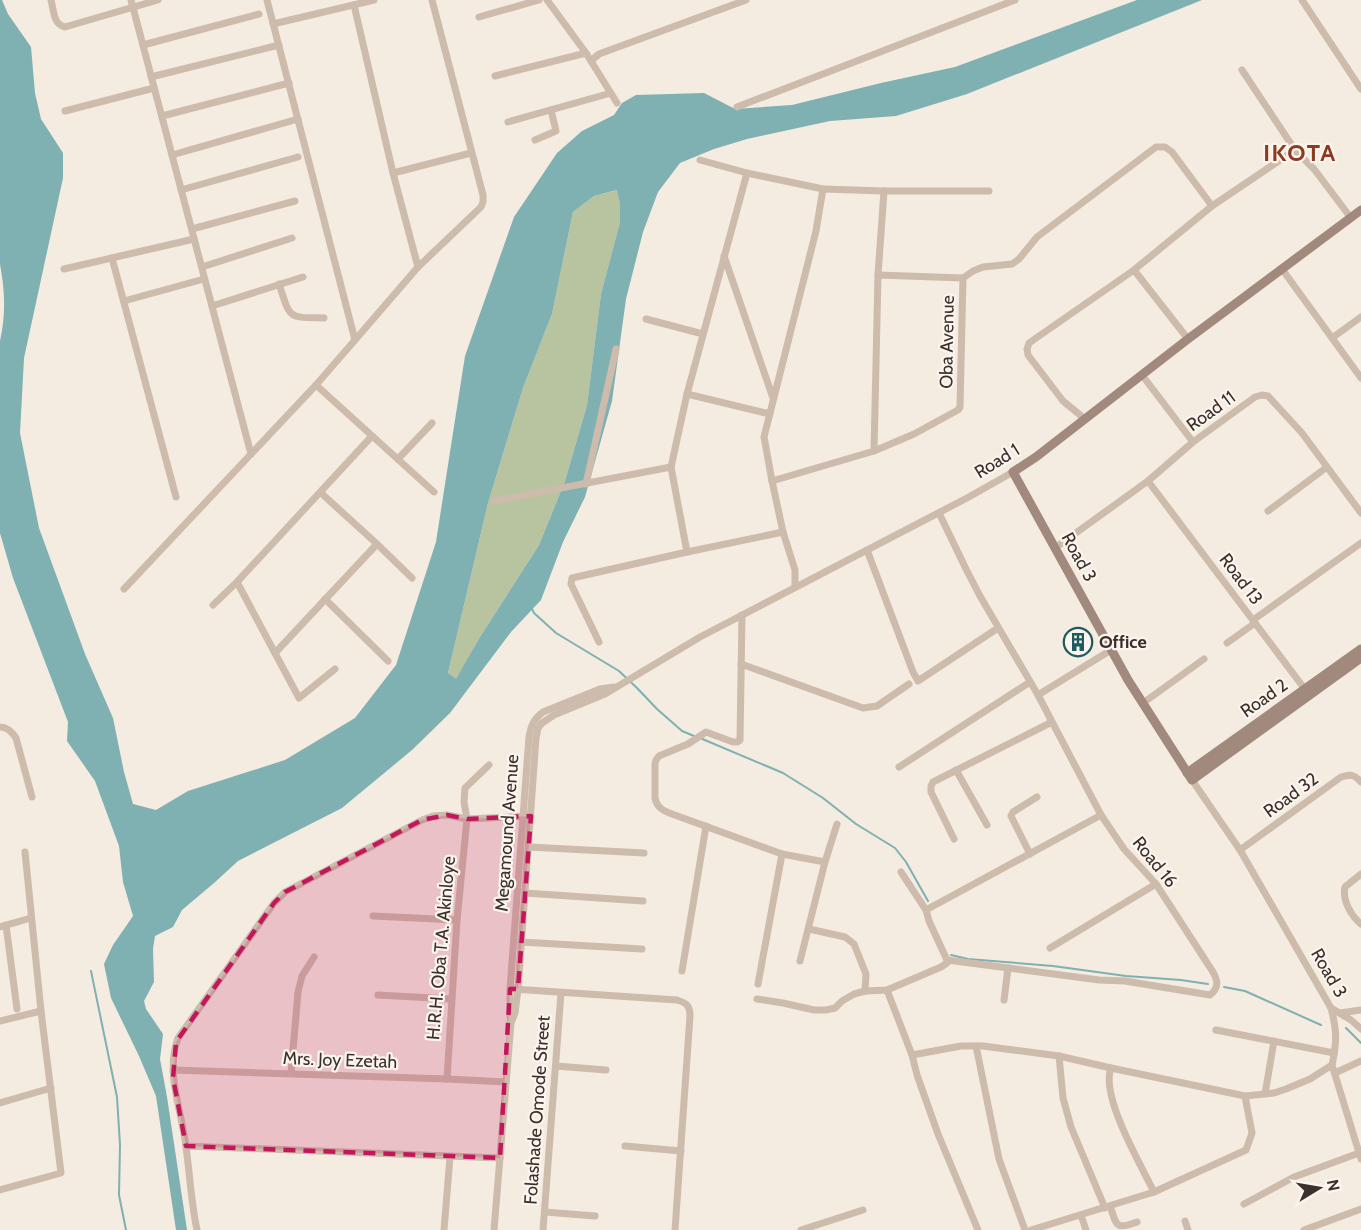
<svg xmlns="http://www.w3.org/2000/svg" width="1361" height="1230" font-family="Cabin,sans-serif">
<rect width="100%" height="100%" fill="#f4ebe1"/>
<path fill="#b8c4a0" d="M618,190L620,204V222L601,294L587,405L565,481L539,545L480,637L456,680L448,673L488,503L523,388L552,314L573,212L594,196Z"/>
<path fill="#7fb0b2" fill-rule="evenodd" d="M0,0H2L8,14L31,47L35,93L41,119L63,153V178L24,358L20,433L39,528L85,654L113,718L124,772L133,804L156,810L188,791L285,760L355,718L396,665L436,542L465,356L514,217L557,153L582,131L614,115L622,103L636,95L704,93L735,109L792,105L881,83L955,67L1137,0H1202L967,94L896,116L830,121L747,139L714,149L680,163L658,192L643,232L626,299L612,401L585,497L563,542L541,600L511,632L450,713L412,750L342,808L238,861L214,883L182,910L173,927L155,936L153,949L154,982L144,1001L146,1009L163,1034L160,1059L167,1097L187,1230H176L156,1096L139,1056L111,998L104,964L113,945L133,916L123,882L119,846L95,781L67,741L68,722L13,578L0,533V341C6,314 5,291 0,264ZM617,190L620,204V222L601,294L587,405L565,481L539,545L480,637L456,679L448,673L488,503L523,388L552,314L573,212L594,196Z"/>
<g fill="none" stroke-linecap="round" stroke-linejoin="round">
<g stroke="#7fb0b2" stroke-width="2">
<path d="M531,607L534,613L556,633L619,671L637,688L657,709L682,731L694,736"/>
<path d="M700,738L783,773L823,798L856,824L895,848L906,862L928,901"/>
<path d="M951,955L968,959L1053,966L1126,976L1181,980L1208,984"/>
<path d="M91,971L117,1097L120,1145L119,1195L126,1230"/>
<path d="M1224,987L1245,991L1321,1025"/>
<path d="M1346,1028L1361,1043"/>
</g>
<g stroke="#cdbbac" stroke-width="7">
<path d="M51,0C54,11 53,24 65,27L158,0"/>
<path d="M131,0L251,454"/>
<path d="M547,0L586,53L617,103"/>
<path d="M1302,0L1361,89"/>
<path d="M354,5L393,173L418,267"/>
<path d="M479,17L539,0"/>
<path d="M273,24L374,0"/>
<path d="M143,45L259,14"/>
<path d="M591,61L599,54L746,0"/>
<path d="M1242,70L1295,150L1314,169L1351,218"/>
<path d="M495,76L586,53"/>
<path d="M151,77L279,45"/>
<path d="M737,107L1015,0"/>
<path d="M65,111L154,88"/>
<path d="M162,116L289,83"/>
<path d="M508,122L611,93"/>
<path d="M535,140L556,131L551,110"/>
<path d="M172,155L298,119"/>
<path d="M700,160L747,173L823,189L816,231L764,437L772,481L783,532L795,570V587"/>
<path d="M393,173L471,153"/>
<path d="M747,173L687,394L671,467L687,552L783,532"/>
<path d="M823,189L884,191H989"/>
<path d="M181,190L298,157"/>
<path d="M192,229L295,201"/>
<path d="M724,256L773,398"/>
<path d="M112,258L176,497"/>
<path d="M202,267L292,238"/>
<path d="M64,269L194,239"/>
<path d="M1282,269L1361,378"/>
<path d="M1134,270L1188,339"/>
<path d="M878,275L884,191"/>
<path d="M279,284C291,320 287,317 324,318"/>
<path d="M124,301L204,279"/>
<path d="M212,306L303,277"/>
<path d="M646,319L703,334"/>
<path d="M1332,338L1361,317"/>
<path d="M355,340L418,267L481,207L483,202V195L432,0"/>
<path d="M1142,375L1193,442"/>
<path d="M316,385L434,492"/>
<path d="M687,394L770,414"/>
<path d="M1085,419L1063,401L1028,355L1027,349L1029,343L1134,270L1212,206L1295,150"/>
<path d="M874,451L914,434L958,410L960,407L963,278"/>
<path d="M398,459L432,423"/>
<path d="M772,481L874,451L878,275L963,278L973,271L983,267L1012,264L1019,259L1037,237L1156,147H1165L1172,152L1212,206"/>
<path d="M1148,481L1307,692"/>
<path d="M586,484L616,349"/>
<path d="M494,501L671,467"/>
<path d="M1268,511L1327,467"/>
<path d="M939,513L967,571L980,596L1038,695L1101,815L1124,849L1156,884L1213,972C1218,981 1219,988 1210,995L1125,981L1099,980L947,960"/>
<path d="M377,544L412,578"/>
<path d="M1055,548L1148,481L1193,442L1255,397L1262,395L1268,396L1302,433L1361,513"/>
<path d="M867,550L913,672L918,681L998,628"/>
<path d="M124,589L316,385L355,340L267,0"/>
<path d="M325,599L388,661"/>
<path d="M213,605L237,582"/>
<path d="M742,615L740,740L737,742H733L706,732L688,744L659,756L656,760L655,764V798C657,808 664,811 672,814L782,854L825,862L800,961"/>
<path d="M1253,620L1361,543"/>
<path d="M599,642L571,584L572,578L687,552"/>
<path d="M1227,643L1255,623"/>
<path d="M275,653L377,544L321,493"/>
<path d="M741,664L863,708L877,706L909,684"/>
<path d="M335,669L299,698L237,582L372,436"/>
<path d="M1038,695L1111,650"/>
<path d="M1143,703L1204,659"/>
<path d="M0,727C7,727 12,732 16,738L32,797"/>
<path d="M899,767L1030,682"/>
<path d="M956,770L987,825"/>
<path d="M954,839L931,792V786L933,782L1052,722"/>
<path d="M529,847L644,853"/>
<path d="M1240,850L1341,777C1350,774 1354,774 1361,782"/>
<path d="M1030,854L1011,816L1013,812L1037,797"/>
<path d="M825,862L837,824"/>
<path d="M901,872L926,910"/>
<path d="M1361,874L1345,887C1342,900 1351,916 1361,924"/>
<path d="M525,893L643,901"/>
<path d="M373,916L457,920"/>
<path d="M6,925L17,1009"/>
<path d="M0,927L31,918"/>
<path d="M809,929L845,937L854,944L866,974L865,991"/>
<path d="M521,942L642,949"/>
<path d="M1050,948L1156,884"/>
<path d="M682,971L706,826"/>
<path d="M758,984L782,854"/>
<path d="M513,989L677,1000C687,1003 690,1006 690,1016L675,1230"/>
<path d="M887,990L912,1055L961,1046H983L1059,1056L1111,1068L1245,1096L1274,1093L1286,1089L1310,1079L1332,1065C1337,1042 1337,1031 1331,1008L1240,850L1192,780"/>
<path d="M378,995L451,999"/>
<path d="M757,999L783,1003L814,1010H826L835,1008L842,1001L854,994L865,991L887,990L941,967L947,963V960L929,921L926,910L1101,815"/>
<path d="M1004,1000L1008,968"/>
<path d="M1331,1008L1351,1020L1361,1029"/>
<path d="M1340,1013L1361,1010"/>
<path d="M0,1021L41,1011"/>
<path d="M511,1023L515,1013L518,989L536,738L538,728L542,723L554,715L605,694L700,637L967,498L1013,472"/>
<path d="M1216,1030L1334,1053"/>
<path d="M976,1046L999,1159L1025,1230"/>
<path d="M912,1055L917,1075L938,1134L978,1230"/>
<path d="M1059,1056L1063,1098L1071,1127L1105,1208"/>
<path d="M1332,1065L1361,1159"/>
<path d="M556,1066L606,1070"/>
<path d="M1111,1068C1100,1096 1141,1165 1154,1192"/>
<path d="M173,1070L447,1079L506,1082"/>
<path d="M291,1073L298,992L302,976L314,957"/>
<path d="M1335,1073L1361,1061"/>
<path d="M447,1079L457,920L467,819L464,802L465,788L489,765"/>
<path d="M1265,1094L1274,1041"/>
<path d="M0,1103L51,1088"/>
<path d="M186,1146L500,1158"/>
<path d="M625,1146L681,1151"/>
<path d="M0,1190L61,1173L41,1011L25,852"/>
<path d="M1244,1204L1294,1177L1359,1153"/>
<path d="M1110,1206C1117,1226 1115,1230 1137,1222"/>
<path d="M545,1212L595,1216"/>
<path d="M1081,1215L1086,1230"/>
<path d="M1185,1221L1188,1230"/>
<path d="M197,1230C191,1202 190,1175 186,1147C182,1111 165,1073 178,1038L274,903L285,892L422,820L433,816L447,815L467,819L531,816"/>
<path d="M444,1230L450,1157"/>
<path d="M494,1230L511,1023L510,1014V989L529,737C531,725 534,719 543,712L600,689L614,687"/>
<path d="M543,1230L561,993"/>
<path d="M801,1230L863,1210"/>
<path d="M1031,1230L1154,1192L1246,1150L1252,1133L1245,1096"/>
<path d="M1304,1230L1361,1209"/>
</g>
<g stroke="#a18a7d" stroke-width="9">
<path d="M1361,210L1188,339L1036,457L1013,472L1128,680L1192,780L1361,658"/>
<path d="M1187,773L1361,649"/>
</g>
</g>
<path fill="#c2185b" fill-opacity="0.2" stroke="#c2185b" stroke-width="4.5" stroke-dasharray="12 8" stroke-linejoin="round" d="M447,815L467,819L531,816L518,989H510L500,1158L186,1146L173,1078L176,1042L274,903L285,892L422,820Z"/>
<defs>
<g id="building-ring" transform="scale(1.5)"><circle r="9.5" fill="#fbf5ee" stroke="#1f5a5e" stroke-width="1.5"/><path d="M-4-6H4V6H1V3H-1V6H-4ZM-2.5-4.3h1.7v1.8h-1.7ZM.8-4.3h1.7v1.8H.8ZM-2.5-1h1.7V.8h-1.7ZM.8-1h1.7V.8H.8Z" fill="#1f5a5e"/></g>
</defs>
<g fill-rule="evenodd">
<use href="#building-ring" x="1078" y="642"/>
</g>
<g text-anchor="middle" stroke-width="4.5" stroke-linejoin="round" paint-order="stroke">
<g font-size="18" fill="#3b302b" stroke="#fbf5ee">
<text transform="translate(947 342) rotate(-89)" y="6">Oba Avenue</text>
<text transform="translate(1211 411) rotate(-36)" y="6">Road 11</text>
<text transform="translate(997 461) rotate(-32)" y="6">Road 1</text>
<text transform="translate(1079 557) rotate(61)" y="6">Road 3</text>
<text transform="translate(1241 579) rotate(53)" y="6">Road 13</text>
<text transform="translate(1264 698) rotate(-35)" y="6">Road 2</text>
<text transform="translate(1291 795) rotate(-36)" y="6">Road 32</text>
<text transform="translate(507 833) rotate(-86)" y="6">Megamound Avenue</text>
<text transform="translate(1155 862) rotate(51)" y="6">Road 16</text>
<text transform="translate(441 948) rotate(-85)" y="6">H.R.H. Oba T.A. Akinloye</text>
<text transform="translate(1329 973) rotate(60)" y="6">Road 3</text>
<text transform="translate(340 1060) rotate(2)" y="6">Mrs. Joy Ezetah</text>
<text transform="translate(537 1110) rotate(-86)" y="6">Folashade Omode Street</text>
</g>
<g font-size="18" font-weight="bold" fill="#3b302b" stroke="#fbf5ee" text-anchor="start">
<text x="1099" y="648">Office</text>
</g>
<g font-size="24" font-weight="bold" letter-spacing="1.5" fill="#8c3b22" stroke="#fbf5ee">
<text x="1300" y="161">IKOTA</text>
</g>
</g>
<g transform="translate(1319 1188) rotate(79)" stroke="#fbf5ee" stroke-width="4.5" paint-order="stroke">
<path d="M0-4.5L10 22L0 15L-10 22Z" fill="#3b302b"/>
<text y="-9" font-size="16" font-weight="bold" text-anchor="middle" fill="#3b302b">N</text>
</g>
</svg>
